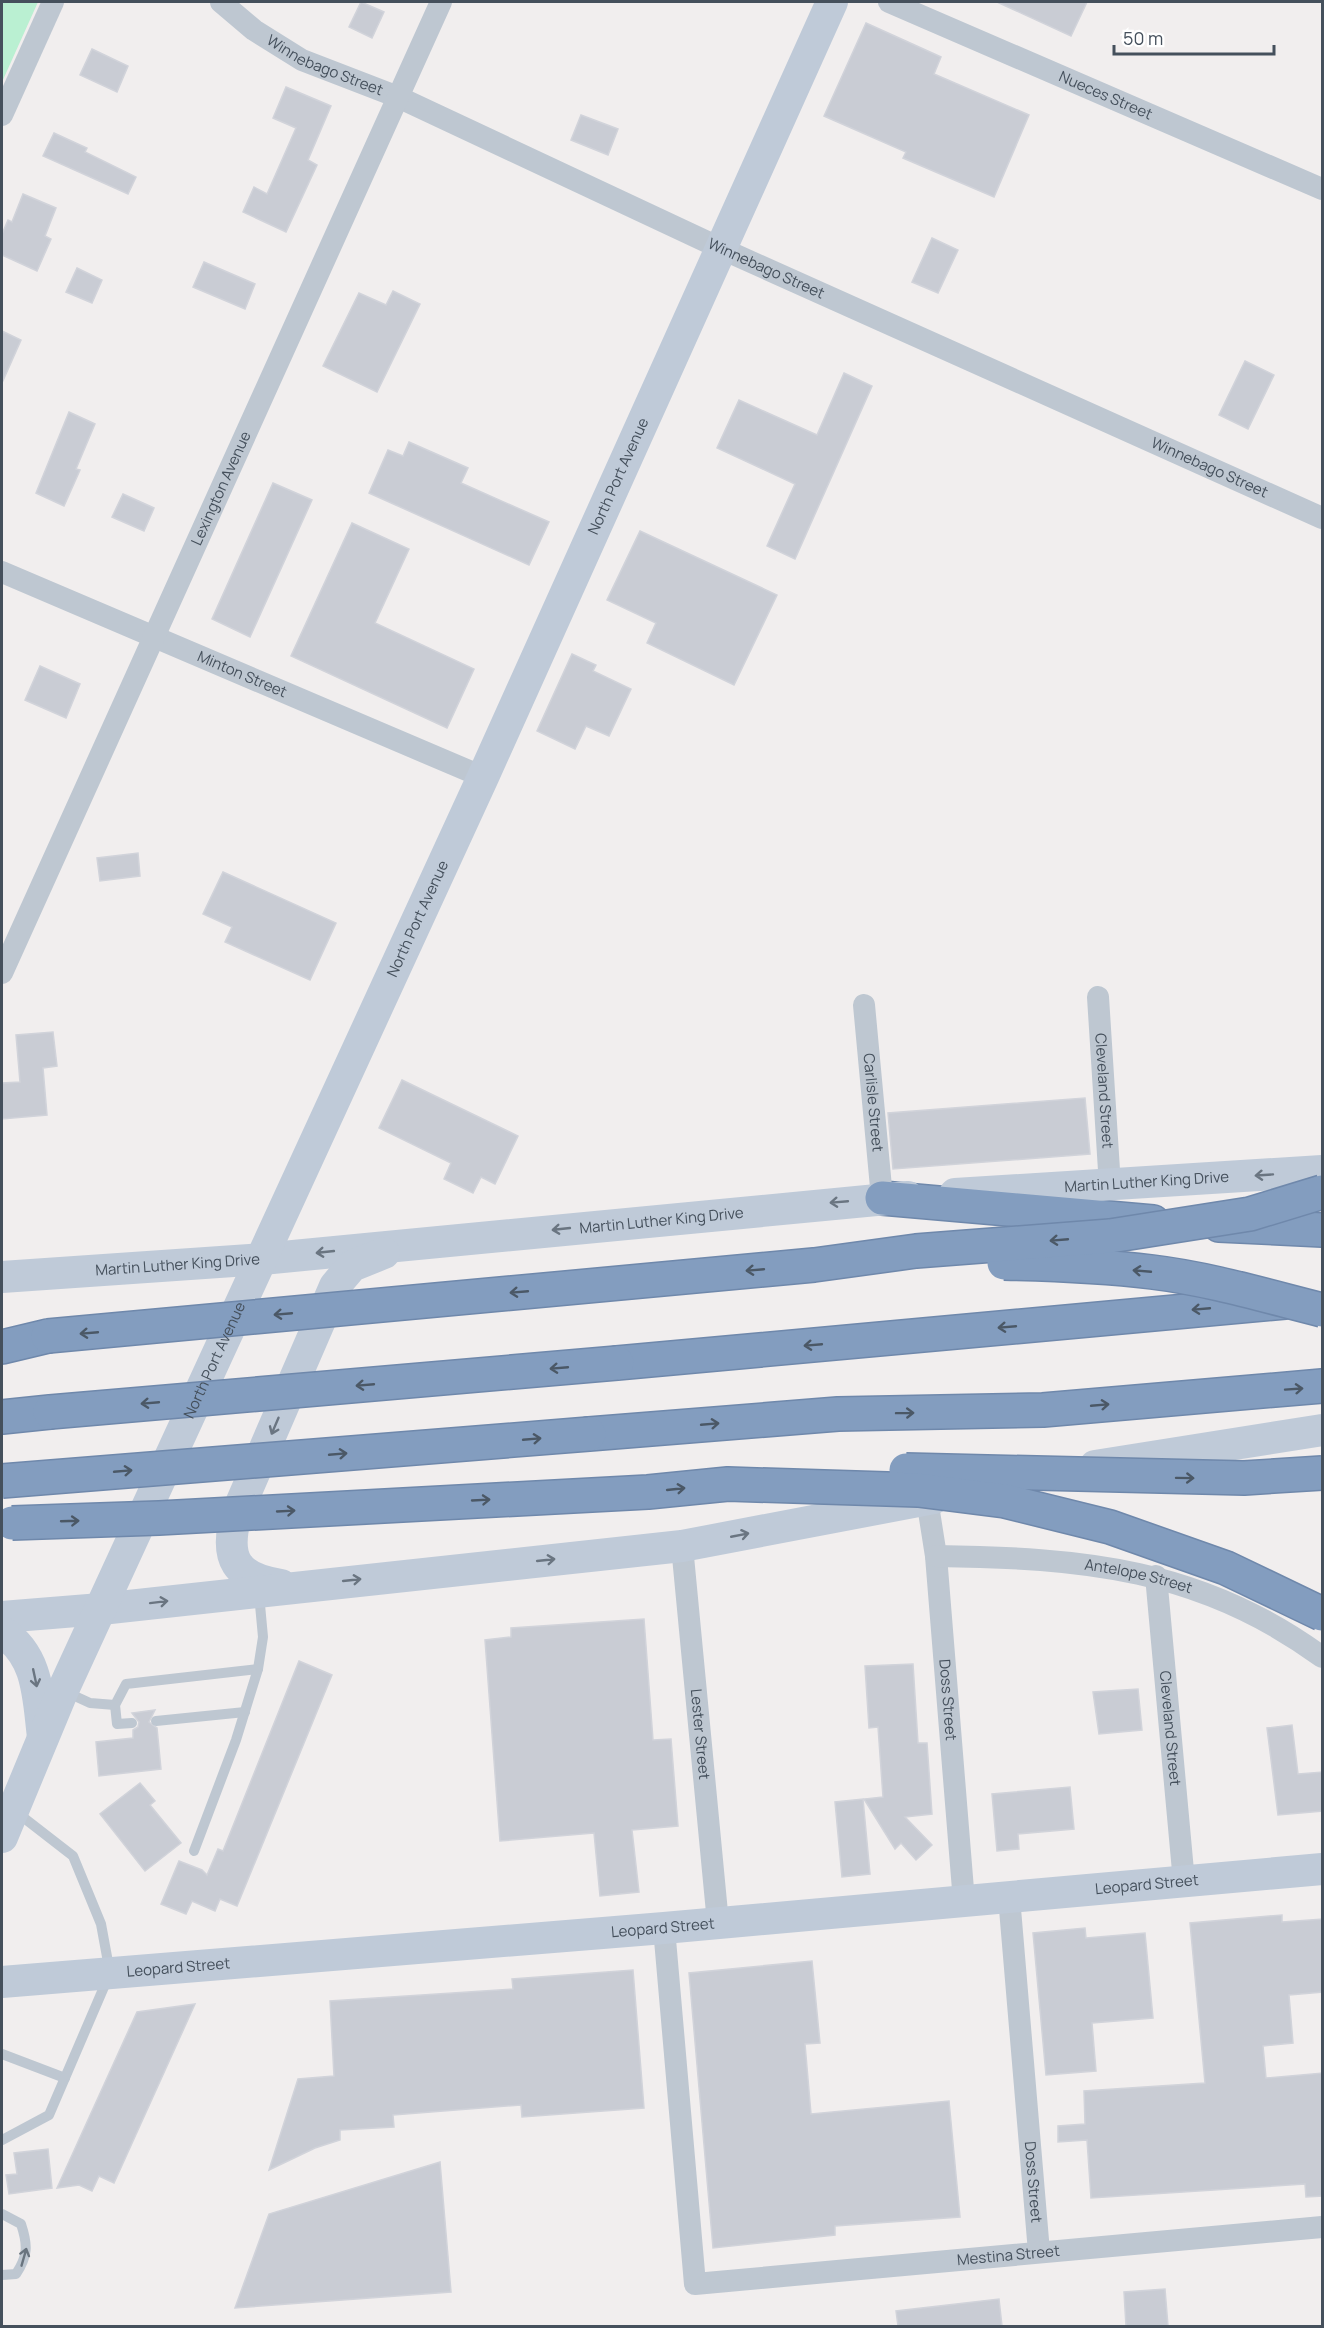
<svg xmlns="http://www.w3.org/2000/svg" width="1324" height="2328" font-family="Manrope,sans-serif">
<rect width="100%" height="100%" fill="#f1eeee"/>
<path fill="#baf0d2" d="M2,2H38L2,82Z"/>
<g fill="#c9ccd4" stroke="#d1d3da" stroke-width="1.5">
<path d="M361,2L384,12L372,38L349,27Z"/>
<path d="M997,2H1087L1071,36Z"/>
<path d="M866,23L941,57L934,74L1029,115L994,197L903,158L906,152L824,116Z"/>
<path d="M92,49L128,66L117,92L80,75Z"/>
<path d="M286,87L331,106L308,160L317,165L286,232L243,212L254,187L267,194L296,128L273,118Z"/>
<path d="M581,115L618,129L608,155L571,140Z"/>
<path d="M54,133L87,148L85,152L136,177L128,194L43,156Z"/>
<path d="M23,194L56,208L45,236L51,239L37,271L2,255V234L8,220L12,222Z"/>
<path d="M932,238L958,250L938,293L912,282Z"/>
<path d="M204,262L255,284L245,309L193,287Z"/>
<path d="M77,268L102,280L92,303L66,292Z"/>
<path d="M393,291L420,304L377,392L323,366L359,293L386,305Z"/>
<path d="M2,331L21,340L2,383Z"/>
<path d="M1245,361L1274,375L1248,429L1219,415Z"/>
<path d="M844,373L872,386L795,559L767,546L795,484L717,448L739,400L817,435Z"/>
<path d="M69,412L95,424L76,469L80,470L64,506L36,493Z"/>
<path d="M409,442L468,468L461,483L549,522L529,565L369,493L388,450L403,456Z"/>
<path d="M273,483L312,500L250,637L212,619Z"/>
<path d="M123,494L154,508L144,531L112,517Z"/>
<path d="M352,523L409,549L375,623L474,669L447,728L291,656Z"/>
<path d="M640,531L777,595L734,685L647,643L656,623L607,600Z"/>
<path d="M572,654L596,665L593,671L631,689L609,736L586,726L575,749L537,731Z"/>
<path d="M40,666L80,684L66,718L25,700Z"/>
<path d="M138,853L140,876L100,881L97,858Z"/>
<path d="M223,872L336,923L310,980L225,942L232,927L203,914Z"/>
<path d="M53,1032L57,1066L43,1068L47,1115L2,1119V1083L20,1082L16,1035Z"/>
<path d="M402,1080L518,1136L495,1184L481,1177L473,1193L444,1179L451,1163L379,1128Z"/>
<path d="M1085,1098L1090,1154L893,1169L888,1113Z"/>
<path d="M644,1619L653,1740L671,1739L678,1826L632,1830L639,1892L600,1896L594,1833L500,1841L485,1640L511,1637V1628Z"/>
<path d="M299,1661L332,1675L237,1906L220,1899L215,1911L192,1901L186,1914L161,1904L179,1861L202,1870L207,1875L218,1849L223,1851Z"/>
<path d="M913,1664L918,1743H927L932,1814L905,1817L932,1845L916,1860L901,1843L895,1849L864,1799L883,1797L878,1727L869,1728L865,1666Z"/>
<path d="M1138,1689L1142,1730L1099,1734L1093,1692Z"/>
<path d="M155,1710L149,1722L157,1728L161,1769L99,1776L96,1742L133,1738V1730L138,1727L139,1722L132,1713Z"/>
<path d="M1292,1725L1298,1774L1323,1772V1811L1278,1815L1267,1728Z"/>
<path d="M140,1783L155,1801L150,1805L181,1843L145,1871L100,1814Z"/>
<path d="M1070,1787L1074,1829L1018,1834L1019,1849L997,1851L992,1794Z"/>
<path d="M863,1799L870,1874L842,1877L835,1802Z"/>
<path d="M1282,1915V1922L1323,1919V1992L1289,1995L1293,2043L1263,2046L1266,2078L1323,2073V2196L1306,2197L1305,2184L1091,2198L1087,2140L1058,2142V2126L1085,2124L1084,2091L1205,2083L1190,1923Z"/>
<path d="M1085,1928L1086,1938L1145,1933L1153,2018L1092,2023L1096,2071L1046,2075L1033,1933Z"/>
<path d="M812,1961L820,2043L805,2044L811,2114L949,2101L960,2217L835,2226V2235L713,2248L689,1973Z"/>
<path d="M633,1970L644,2108L522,2117L521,2105L393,2115L394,2127L340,2130V2140L315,2148L269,2170L298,2079L334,2076L330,2001L513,1989L512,1979Z"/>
<path d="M195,2004L114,2183L99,2176L92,2191L79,2185L57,2188L137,2012Z"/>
<path d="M48,2149L52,2188L9,2194L6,2175L17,2174L14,2153Z"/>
<path d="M440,2162L451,2292L235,2308L269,2214Z"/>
<path d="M1165,2289L1168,2326H1126L1124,2292Z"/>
<path d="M999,2299L1002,2326H898L896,2311Z"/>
</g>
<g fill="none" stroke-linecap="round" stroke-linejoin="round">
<g stroke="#6f88ab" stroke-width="36">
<g id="highway">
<path d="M882,1198L1153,1222"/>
<path d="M1219,1225L1322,1230"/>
<path d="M2,1347L48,1336"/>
<path d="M617,1363L1285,1302"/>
<path d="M2,1417L50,1412"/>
<path d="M589,1434L838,1414L1043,1410L1322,1386"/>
</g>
</g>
<g stroke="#bec7d1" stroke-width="10">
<path d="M66,1692L90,1703L115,1705L126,1684L258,1669"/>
<path d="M115,1705L117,1724L132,1723"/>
<path d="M156,1721L245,1712"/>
<path d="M194,1851L236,1740L258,1669L263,1637L259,1594"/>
<path d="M2,2054L65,2078"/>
<path d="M2,2140L49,2115L110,1973L101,1924L73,1856L15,1811"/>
<path d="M2,2214L21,2224C28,2245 28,2256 16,2274L2,2275"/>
</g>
<g stroke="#bec7d1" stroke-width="22">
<path id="s1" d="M221,2L254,30L302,60L398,97L720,248L1322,518"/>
<path id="s2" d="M889,2L1322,189"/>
<path d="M2,115L53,2"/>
<path id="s3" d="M2,572L483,777"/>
<path id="s4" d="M2,973L441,2"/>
<path id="s5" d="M1098,997L1110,1186"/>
<path id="s6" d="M864,1005L882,1198"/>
<path id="s7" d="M927,1499L936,1556L964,1902"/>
<path id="s8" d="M682,1546L718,1923"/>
<path id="s9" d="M936,1556C1082,1558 1201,1568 1322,1657"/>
<path id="s10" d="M1156,1576L1184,1882"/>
<path id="s11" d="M1009,1897L1039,2252"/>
<path id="s12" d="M664,1928L695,2284L1322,2227"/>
</g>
<g stroke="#bfcad8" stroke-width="32">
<path id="s13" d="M955,1194L1322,1171"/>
<path id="s14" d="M2,1277L262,1259L908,1197"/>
<path d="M1095,1466L1322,1430"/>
<path d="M281,1585C236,1578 224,1559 236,1515L335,1286L352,1266L384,1253"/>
<path d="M2,1617L101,1609L682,1546L934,1498"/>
<path d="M2,1632C39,1656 38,1697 43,1737"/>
<path id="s15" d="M2,1837L63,1690L483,777L832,2"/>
<path id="s16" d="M2,1982L664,1928L1322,1869"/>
</g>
<use href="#highway" stroke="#839dbf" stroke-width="33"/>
<g stroke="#6f88ab" stroke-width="36" stroke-linecap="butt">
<g id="highway-bridge">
<path d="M1004,1263C1054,1264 1103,1266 1152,1272C1210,1279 1266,1296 1322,1310"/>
<path d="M48,1336L814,1265L916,1251L1110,1236L1250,1214L1322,1192"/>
<path d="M50,1412L617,1363"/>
<path d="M906,1470L1244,1478L1322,1473"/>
<path d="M2,1481L589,1434"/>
<path d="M12,1523L159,1518L648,1492L728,1484L918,1490L1005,1501L1110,1527L1226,1568L1322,1614"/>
</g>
</g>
<use href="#highway-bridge" stroke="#839dbf" stroke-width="33"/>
</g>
<defs><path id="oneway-shaft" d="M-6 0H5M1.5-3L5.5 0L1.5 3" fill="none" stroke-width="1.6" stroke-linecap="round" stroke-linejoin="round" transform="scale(1.5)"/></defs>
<g stroke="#6a7581">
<use href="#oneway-shaft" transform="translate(1264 1175) rotate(176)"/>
<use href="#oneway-shaft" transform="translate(839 1202) rotate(175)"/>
<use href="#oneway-shaft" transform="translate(561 1229) rotate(174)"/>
<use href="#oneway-shaft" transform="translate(325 1252) rotate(174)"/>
<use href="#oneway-shaft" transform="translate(275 1426) rotate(113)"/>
<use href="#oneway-shaft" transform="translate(740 1535) rotate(-11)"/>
<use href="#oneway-shaft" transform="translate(546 1560) rotate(-6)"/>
<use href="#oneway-shaft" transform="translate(352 1580) rotate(-6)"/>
<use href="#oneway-shaft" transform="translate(159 1602) rotate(-7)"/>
<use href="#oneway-shaft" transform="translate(35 1678) rotate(78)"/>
</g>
<g stroke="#4b5866">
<use href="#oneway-shaft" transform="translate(1059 1240) rotate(175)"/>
<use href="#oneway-shaft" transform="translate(755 1270) rotate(175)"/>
<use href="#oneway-shaft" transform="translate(1142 1271) rotate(-175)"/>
<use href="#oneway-shaft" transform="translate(519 1292) rotate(175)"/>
<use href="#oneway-shaft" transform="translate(1201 1309) rotate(175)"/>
<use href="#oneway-shaft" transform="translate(283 1314) rotate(175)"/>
<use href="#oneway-shaft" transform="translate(1007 1327) rotate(175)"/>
<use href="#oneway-shaft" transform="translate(89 1333) rotate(175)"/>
<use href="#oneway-shaft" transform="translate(813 1345) rotate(175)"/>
<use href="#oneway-shaft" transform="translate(559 1368) rotate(175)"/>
<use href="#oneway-shaft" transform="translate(365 1385) rotate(175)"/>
<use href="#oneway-shaft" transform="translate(1294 1389) rotate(-4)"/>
<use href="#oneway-shaft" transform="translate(150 1403) rotate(175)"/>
<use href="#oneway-shaft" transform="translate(1100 1405) rotate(-5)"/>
<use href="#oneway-shaft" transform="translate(905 1413) rotate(-1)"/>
<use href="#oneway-shaft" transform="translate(710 1424) rotate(-5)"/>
<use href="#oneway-shaft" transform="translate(532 1439) rotate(-5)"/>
<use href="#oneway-shaft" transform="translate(338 1454) rotate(-5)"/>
<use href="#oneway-shaft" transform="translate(123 1471) rotate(-5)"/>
<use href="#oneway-shaft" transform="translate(1185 1478) rotate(1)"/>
<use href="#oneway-shaft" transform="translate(676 1489) rotate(-6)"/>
<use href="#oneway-shaft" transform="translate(481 1500) rotate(-3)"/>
<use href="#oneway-shaft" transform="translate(286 1511) rotate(-3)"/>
<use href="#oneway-shaft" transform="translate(70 1521) rotate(-2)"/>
</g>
<use stroke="#69747f" href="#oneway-shaft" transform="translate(24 2257) rotate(-74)"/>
<g text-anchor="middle" stroke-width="4.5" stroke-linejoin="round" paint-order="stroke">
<g font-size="15" fill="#45505c" stroke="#fff">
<text dy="5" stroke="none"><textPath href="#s1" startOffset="123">Winnebago Street</textPath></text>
<text dy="5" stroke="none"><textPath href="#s2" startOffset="236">Nueces Street</textPath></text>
<text dy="5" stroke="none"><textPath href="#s1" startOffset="609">Winnebago Street</textPath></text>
<text dy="5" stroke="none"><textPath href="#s1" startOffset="1095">Winnebago Street</textPath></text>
<text dy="5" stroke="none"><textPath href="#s15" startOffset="1494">North Port Avenue</textPath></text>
<text dy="5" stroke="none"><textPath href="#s4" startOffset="532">Lexington Avenue</textPath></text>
<text dy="5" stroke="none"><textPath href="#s3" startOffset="261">Minton Street</textPath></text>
<text dy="5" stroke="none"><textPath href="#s15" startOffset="1008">North Port Avenue</textPath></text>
<text dy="5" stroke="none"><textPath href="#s5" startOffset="94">Cleveland Street</textPath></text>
<text dy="5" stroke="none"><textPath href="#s6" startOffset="98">Carlisle Street</textPath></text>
<text dy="5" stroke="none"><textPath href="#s13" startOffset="192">Martin Luther King Drive</textPath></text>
<text dy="5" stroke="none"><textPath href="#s14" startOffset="662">Martin Luther King Drive</textPath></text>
<text dy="5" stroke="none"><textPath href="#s14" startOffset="176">Martin Luther King Drive</textPath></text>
<text dy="5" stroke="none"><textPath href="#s15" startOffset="522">North Port Avenue</textPath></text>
<text dy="5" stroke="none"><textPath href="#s9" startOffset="204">Antelope Street</textPath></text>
<text dy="5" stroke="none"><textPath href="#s7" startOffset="202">Doss Street</textPath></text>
<text dy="5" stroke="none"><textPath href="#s10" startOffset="153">Cleveland Street</textPath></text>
<text dy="5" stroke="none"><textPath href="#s8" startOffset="189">Lester Street</textPath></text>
<text dy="5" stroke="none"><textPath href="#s16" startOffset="1149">Leopard Street</textPath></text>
<text dy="5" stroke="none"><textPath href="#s16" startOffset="663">Leopard Street</textPath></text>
<text dy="5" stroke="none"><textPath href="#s16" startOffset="177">Leopard Street</textPath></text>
<text dy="5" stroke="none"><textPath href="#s11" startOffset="286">Doss Street</textPath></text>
<text dy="5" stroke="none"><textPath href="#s12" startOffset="672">Mestina Street</textPath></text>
</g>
</g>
<rect width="1324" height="2328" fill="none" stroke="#45505c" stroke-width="6"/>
<path d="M1114 45v9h160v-9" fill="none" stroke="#45505c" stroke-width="3"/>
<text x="1123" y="45" font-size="18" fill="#45505c" stroke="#ffffff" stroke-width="4.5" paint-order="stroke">50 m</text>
</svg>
